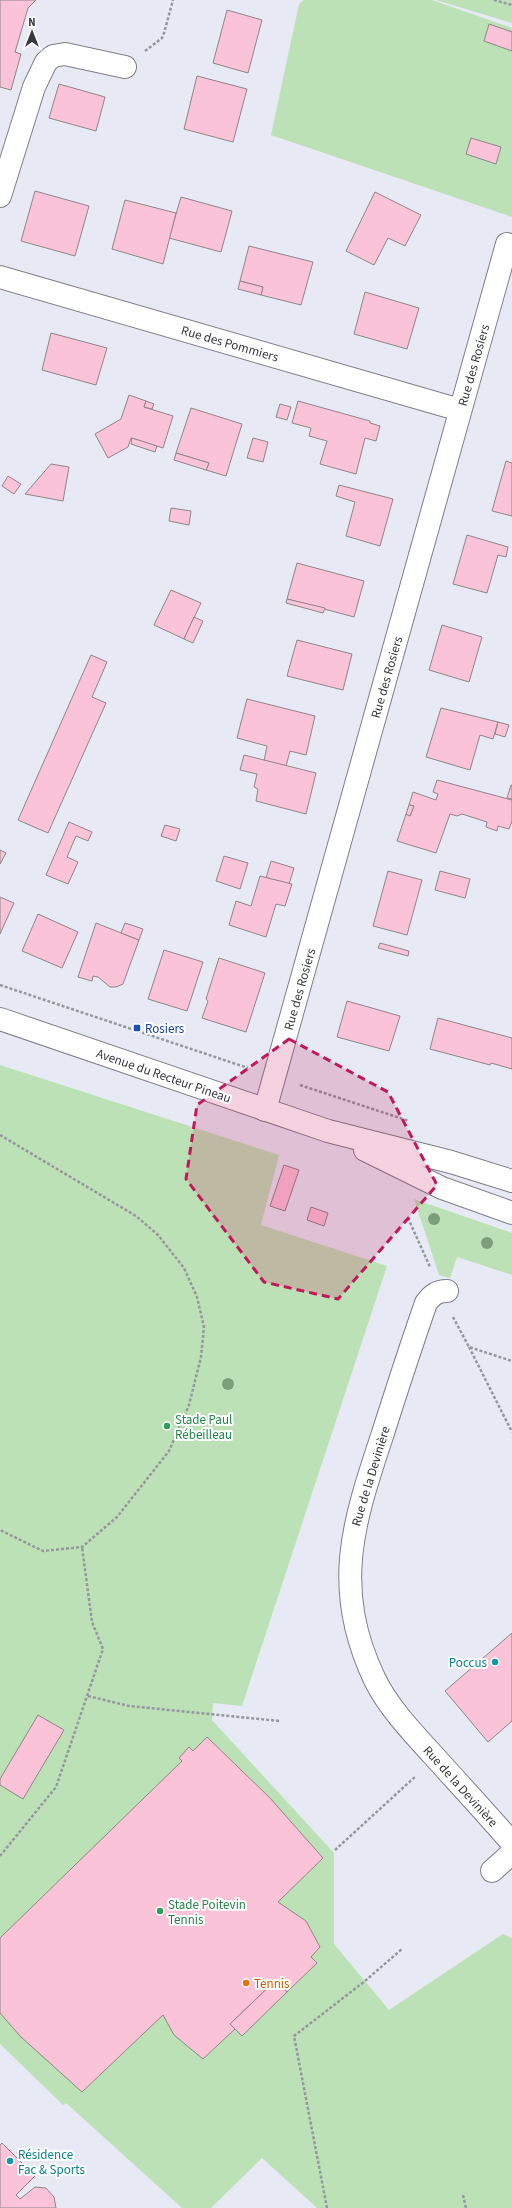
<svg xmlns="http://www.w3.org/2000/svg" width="512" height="2208" font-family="'Source Sans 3',sans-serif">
<rect width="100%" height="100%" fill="#e7eaf4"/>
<g fill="#bde1b6">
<path d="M304,0H432L512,28V217L271,135L299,4Z"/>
<path d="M437,0H512V23L439,1Z"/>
<path d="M0,1065L279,1155L261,1225L387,1266L242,1706L213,1703L212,1720L334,1853V1944L389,2010L503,1934L512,1938V2208H317L262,2158L211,2208H182L66,2103L63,2105L0,2044Z"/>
<path d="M414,1199L512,1233V1275L457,1257L450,1278L439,1275Z"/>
</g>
<g fill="#fbc3d7" stroke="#8f8588">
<path d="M0,0H36L28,8L15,52L21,54L11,90L0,87Z"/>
<path d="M227,10L262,20L248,73L213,63Z"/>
<path d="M489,24L512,32V51L484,41Z"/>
<path d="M197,76L247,89L233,142L184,129Z"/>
<path d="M59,84L105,97L96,131L49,118Z"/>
<path d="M471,138L501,147L496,164L466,154Z"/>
<path d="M35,191L89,206L75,256L21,241Z"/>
<path d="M375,192L421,215L405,246L388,238L374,265L346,251Z"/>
<path d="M181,197L232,211L221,252L169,238Z"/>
<path d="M125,200L176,213L163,264L112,249Z"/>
<path d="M249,246L313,262L301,305L261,295L263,287L240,281Z"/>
<path d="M240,281L263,287L261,295L238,289Z"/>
<path d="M365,292L419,308L407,349L354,334Z"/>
<path d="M51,333L107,348L96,385L42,370Z"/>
<path d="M129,395L146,401L144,407L173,416L163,448L131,438L128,447L108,458L95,434L121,419Z"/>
<path d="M146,401L154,404L152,409L144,407Z"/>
<path d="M298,401L370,421V423L380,426L376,441L365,438L356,474L320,464L327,441L309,436L311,428L292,423Z"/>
<path d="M280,404L291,407L287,420L276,417Z"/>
<path d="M191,408L242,424L226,476L206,470L209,463L176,453Z"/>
<path d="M132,438L157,446L155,452L131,444Z"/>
<path d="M253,438L268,442L263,462L247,458Z"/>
<path d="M176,453L209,463L206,470L174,460Z"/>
<path d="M506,461L512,463V516L492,511Z"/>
<path d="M51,464L69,467L63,501L25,494Z"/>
<path d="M8,476L21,484L14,494L2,486Z"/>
<path d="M339,485L393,499L380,546L346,536L355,502L336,496Z"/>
<path d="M171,508L191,511L189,525L169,521Z"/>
<path d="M467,535L508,547L506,557L498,555L487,593L453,584Z"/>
<path d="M297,563L364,581L354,617L287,599Z"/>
<path d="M171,590L201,603L184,639L154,625Z"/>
<path d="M287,599L325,608L323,613L286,603Z"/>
<path d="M194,617L203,621L193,643L184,639Z"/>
<path d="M442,625L482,637L469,682L429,670Z"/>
<path d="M297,640L352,654L343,690L287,676Z"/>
<path d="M91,655L107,662L92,697L106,703L48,833L18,820Z"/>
<path d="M247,699L315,716L306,755L290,751L286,766L264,761L267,746L237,738Z"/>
<path d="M441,708L498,722L493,739L480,735L470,770L426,757Z"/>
<path d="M498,722L509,725L505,737L495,734Z"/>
<path d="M244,755L316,773L306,814L256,801L258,789L254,787L257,774L240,770Z"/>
<path d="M437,780L512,800V821L509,829L498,826L497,831L486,827L487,822L462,814L457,816L450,814L436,853L397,841L406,814L410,816L414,806L409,805L413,792L436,800L438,794L433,792Z"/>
<path d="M511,785H512V799L507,798Z"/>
<path d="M409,805L414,806L410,816L406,814Z"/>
<path d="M69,822L92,832L88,841L76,836L67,857L78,862L68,884L46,875Z"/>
<path d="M165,825L180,829L176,841L161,836Z"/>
<path d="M0,850L6,853L0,864Z"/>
<path d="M224,856L248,863L240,889L216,881Z"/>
<path d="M271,861L294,868L289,884L266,878Z"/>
<path d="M388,871L422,880L407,935L373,926Z"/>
<path d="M440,871L470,879L465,898L435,890Z"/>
<path d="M260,876L292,884L285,906L276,904L266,937L229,925L236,901L251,906Z"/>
<path d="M0,897L14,903L0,934Z"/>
<path d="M38,914L78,932L62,968L22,951Z"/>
<path d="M96,923L139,940L123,984L116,987H110L98,977L93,976L92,981L78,977Z"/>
<path d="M125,923L143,929L139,940L121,933Z"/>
<path d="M380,943L409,951L408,956L378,948Z"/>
<path d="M164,950L203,962L187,1011L148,999Z"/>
<path d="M219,958L265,973L246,1032L202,1018L208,1001L206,999Z"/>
<path d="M347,1001L400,1016L389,1051L337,1037Z"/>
<path d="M438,1018L512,1038V1069L491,1063L490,1065L430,1049Z"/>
<path d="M284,1165L299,1170L285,1211L270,1206Z"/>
<path d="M311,1207L328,1213L324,1226L307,1220Z"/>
<path d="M512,1633V1721L488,1742L445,1691Z"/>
<path d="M38,1715L64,1730L23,1799L0,1785V1779Z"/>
<path d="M207,1737L270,1798L323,1858L278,1902L306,1921L320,1947L311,1957L317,1963L287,1992L276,1980L230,2024L235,2029L203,2059L174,2035L163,2015L82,2092L21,2037L0,2013V1938L182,1761L179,1758L189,1747L193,1751Z"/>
<path d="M276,1980L287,1992L242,2036L230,2024Z"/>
<path d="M2,2143L35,2176L16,2195L20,2199L35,2187L46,2188L54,2197L56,2208H0V2145Z"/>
</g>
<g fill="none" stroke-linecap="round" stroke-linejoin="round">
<g stroke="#7d7f88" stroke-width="24">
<g id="minor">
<path d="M0,196L34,87L46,62L53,56L65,54L125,67"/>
<path d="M0,277L460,410"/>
<path d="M265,1110L507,244"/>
<path d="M447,1291C437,1291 432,1295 426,1303C411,1346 397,1389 383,1433C353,1523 331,1588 375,1680C389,1708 412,1732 433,1755C459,1784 486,1813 512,1843"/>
<path d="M492,1871L512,1853"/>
</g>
</g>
<g stroke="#7d7f88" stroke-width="24">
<g id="major">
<path d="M0,1019L328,1131L451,1162L512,1181"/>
<path d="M365,1150L442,1188L512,1213"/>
</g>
</g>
<g stroke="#95979e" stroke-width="2.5" stroke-dasharray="3 2" stroke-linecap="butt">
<path d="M494,0L512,5"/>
<path d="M145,51L162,38L164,33L173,0"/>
<path d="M0,985L248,1068"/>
<path d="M300,1085L409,1121"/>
<path d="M0,1135L136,1216L158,1235L184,1268L197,1297L204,1327L201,1357L189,1405L169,1451L117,1517L82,1547L43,1551L0,1530"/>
<path d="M408,1218L430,1267"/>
<path d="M453,1317L469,1347L512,1361"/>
<path d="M469,1347L512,1432"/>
<path d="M88,1696L129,1706L280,1721"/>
<path d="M335,1850L416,1776"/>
<path d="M0,1856L56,1787L103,1649L92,1622L82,1547"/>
<path d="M463,2195L466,2208"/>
<path d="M327,2208L294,2036L365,1981L402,1949"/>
</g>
<use href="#minor" stroke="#fff" stroke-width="22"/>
<use href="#major" stroke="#fff" stroke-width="22"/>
</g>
<g fill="#7d9e7d">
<circle cx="434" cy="1219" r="6"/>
<circle cx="487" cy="1243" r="6"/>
<circle cx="228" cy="1384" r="6"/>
</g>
<path fill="#c2185b" fill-opacity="0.2" stroke="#c2185b" stroke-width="3" stroke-dasharray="8 5" stroke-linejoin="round" d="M289,1039L388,1092L437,1185L338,1299L264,1282L186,1179L197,1105Z"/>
<rect fill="#1a4fb4" stroke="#fff" stroke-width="1.5" x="133" y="1024" width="8" height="8" rx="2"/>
<g fill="#2e9e5b" stroke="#fff" stroke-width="1.5">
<circle cx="167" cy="1426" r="4"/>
<circle cx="160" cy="1911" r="4"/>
</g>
<g fill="#0f9aa8" stroke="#fff" stroke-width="1.5">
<circle cx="495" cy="1662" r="4"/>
<circle cx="10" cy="2161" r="4"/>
</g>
<circle fill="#e8710a" stroke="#fff" stroke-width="1.5" cx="246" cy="1983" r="4"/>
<g text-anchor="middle" stroke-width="4" stroke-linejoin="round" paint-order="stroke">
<g font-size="13" fill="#37383c" stroke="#fff">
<text transform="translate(230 343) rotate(16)" y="5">Rue des Pommiers</text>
<text transform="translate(473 365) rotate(-74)" y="5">Rue des Rosiers</text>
<text transform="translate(386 677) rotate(-74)" y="5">Rue des Rosiers</text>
<text transform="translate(299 989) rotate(-74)" y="5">Rue des Rosiers</text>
<text transform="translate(164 1075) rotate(19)" y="5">Avenue du Recteur Pineau</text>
<text transform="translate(370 1476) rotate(-73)" y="5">Rue de la Devinière</text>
<text transform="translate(461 1786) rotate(48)" y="5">Rue de la Devinière</text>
</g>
<g font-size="13" fill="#164399" stroke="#fff" text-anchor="start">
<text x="145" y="1033">Rosiers</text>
</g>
<g font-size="13" fill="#27864d" stroke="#fff" text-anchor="start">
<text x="175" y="1424">Stade Paul<tspan x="175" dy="15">Rébeilleau</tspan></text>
<text x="168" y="1909">Stade Poitevin<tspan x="168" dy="15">Tennis</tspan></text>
</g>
<g font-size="13" fill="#0d838f" stroke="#fff" text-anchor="end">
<text x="487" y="1667">Poccus</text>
<text x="18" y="2159" text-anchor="start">Résidence<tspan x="18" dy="15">Fac &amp; Sports</tspan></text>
</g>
<g font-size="13" fill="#c56008" stroke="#fff" text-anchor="start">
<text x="254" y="1988">Tennis</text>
</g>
</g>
<g transform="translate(32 32)" stroke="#ffffff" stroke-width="3" paint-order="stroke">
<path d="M0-3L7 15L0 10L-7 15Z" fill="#37383c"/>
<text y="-6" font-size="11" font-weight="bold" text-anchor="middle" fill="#37383c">N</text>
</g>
</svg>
